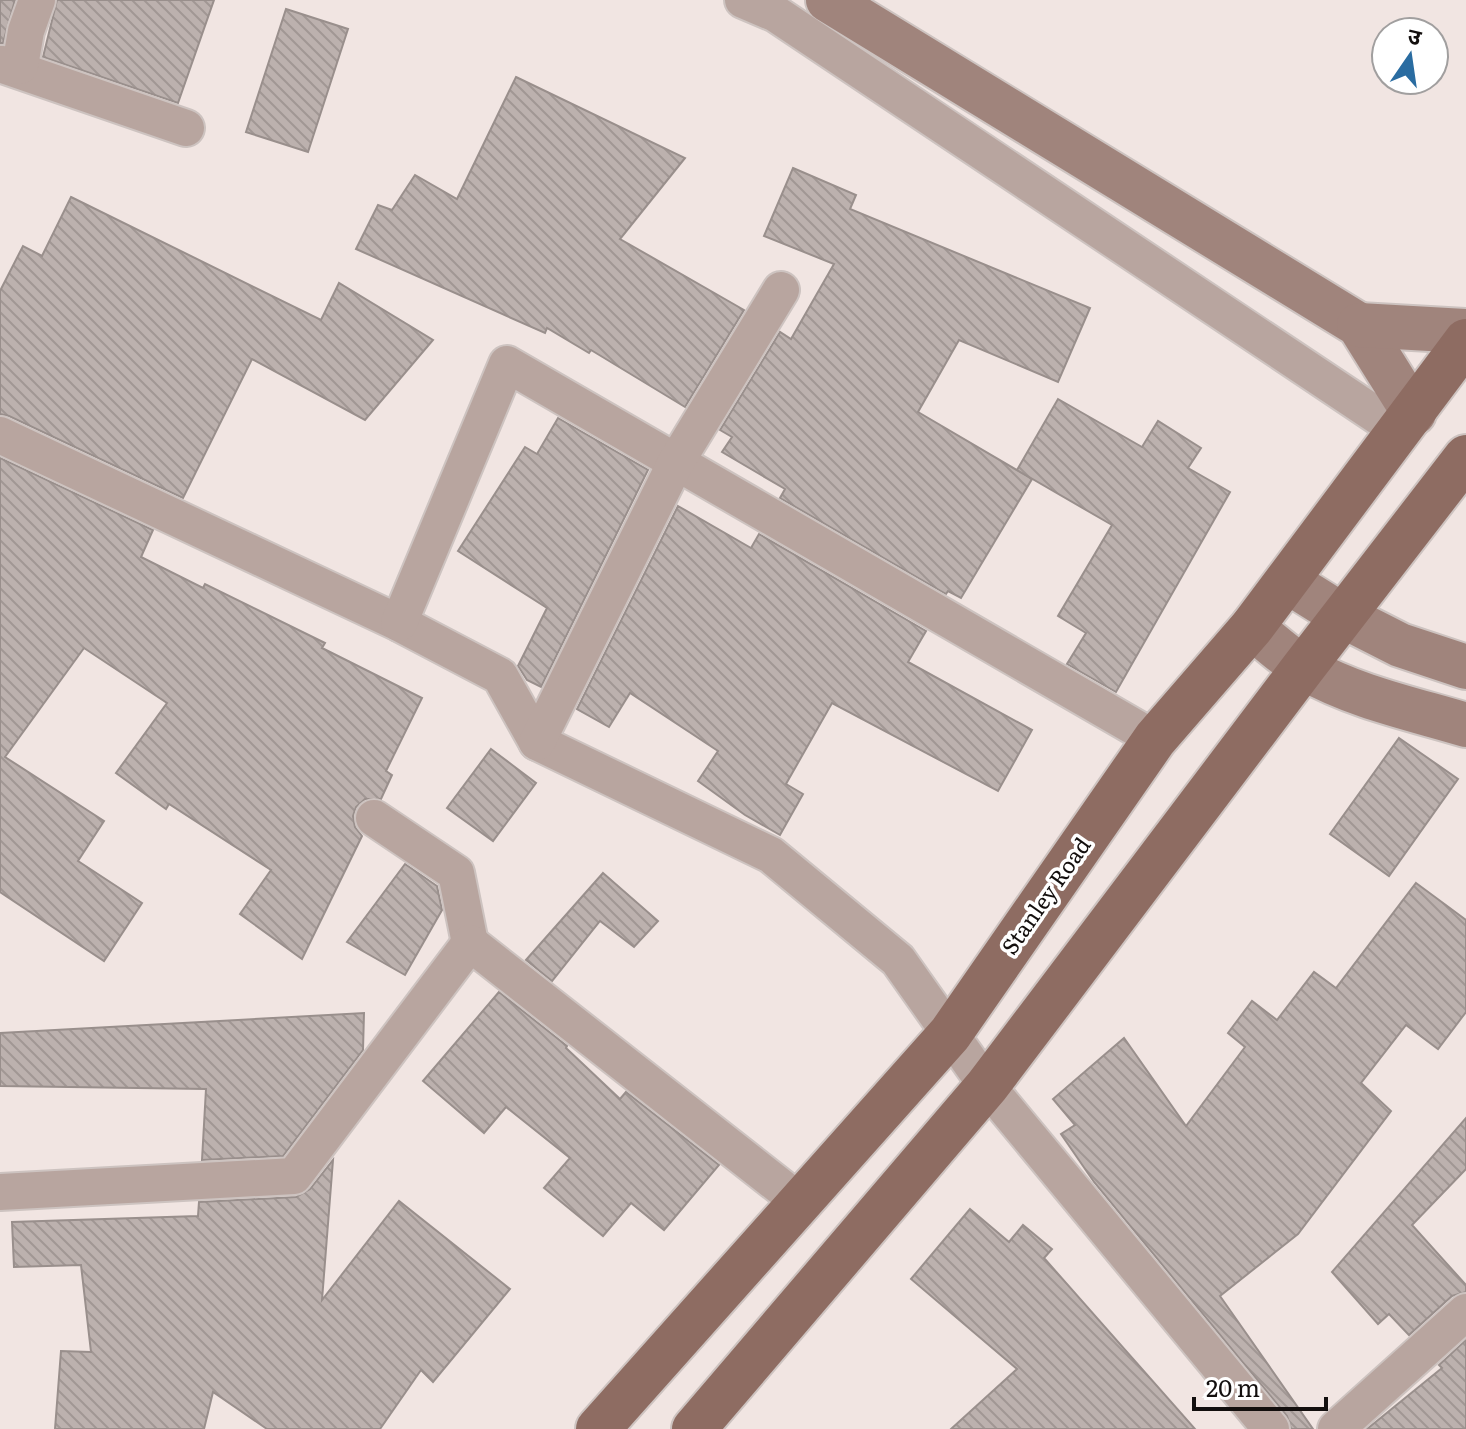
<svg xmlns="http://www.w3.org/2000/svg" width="1466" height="1429" font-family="Literata,'Noto Sans Devanagari',serif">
<defs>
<pattern id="building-back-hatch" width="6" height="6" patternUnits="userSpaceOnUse" patternTransform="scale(2)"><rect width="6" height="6" fill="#bcb1ae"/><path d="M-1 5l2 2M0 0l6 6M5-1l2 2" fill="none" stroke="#a19794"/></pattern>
</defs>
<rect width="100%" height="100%" fill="#f1e5e2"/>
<g fill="url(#building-back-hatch)" stroke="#998f8c" stroke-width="2">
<path d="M0,0H15L3,43H0Z"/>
<path d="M57,0H214L178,103L43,57Z"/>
<path d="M286,9L348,29L308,152L246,132Z"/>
<path d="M516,77L685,158L620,239L744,310L685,407L591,350L589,353L547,328L545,333L356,249L378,205L392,210L415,175L457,199Z"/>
<path d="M793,168L856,195L850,209L1090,308L1058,382L959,340L918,412L1032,479L961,598L948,591L946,594L780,498L785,489L722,452L732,437L720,430L780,332L791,339L834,264L764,236Z"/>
<path d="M71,197L321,320L339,283L433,340L365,420L252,359L183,498L9,416L0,414V291L23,246L42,256Z"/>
<path d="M1058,399L1142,447L1158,421L1201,448L1188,468L1230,492L1116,692L1067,664L1086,633L1058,616L1112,525L1017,470Z"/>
<path d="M558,418L648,470L541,687L527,680L518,666L547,608L458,551L525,447L537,454Z"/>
<path d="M0,458L153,530L141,557L203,588L205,584L325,643L322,648L422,698L386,771L392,775L381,799H365L356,807L353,816L355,827L362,836L302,959L240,914L271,870L169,804L166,809L116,773L167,703L84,648L5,757L104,821L78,861L142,903L104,961L0,892Z"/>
<path d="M678,506L751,548L759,534L926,631L908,662L1032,730L998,791L832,703L786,784L803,794L780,835L745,815L698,781L718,751L630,693L609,727L577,709Z"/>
<path d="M1399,738L1458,779L1389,876L1330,834Z"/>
<path d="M491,749L536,783L493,841L447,808Z"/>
<path d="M405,864L437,886L442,910L405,975L347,942Z"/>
<path d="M603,873L658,921L634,947L600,921L552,981L526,960Z"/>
<path d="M1416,883L1466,920V1012L1438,1049L1406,1025L1361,1083L1391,1111L1298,1234L1220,1296L1313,1429H1291L1287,1416L1094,1182L1061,1134L1075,1125L1053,1099L1124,1038L1186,1126L1245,1047L1228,1033L1252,1001L1277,1020L1314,972L1336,988Z"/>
<path d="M499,992L567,1046L566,1048L620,1099L626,1092L719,1165L664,1230L631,1203L603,1236L544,1188L570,1158L506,1107L484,1133L423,1081Z"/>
<path d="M364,1013L363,1050L283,1156L202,1160L206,1089L0,1086V1033Z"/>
<path d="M1466,1118V1169L1412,1225L1466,1285V1292L1452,1296L1409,1335L1389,1314L1378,1324L1332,1272Z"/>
<path d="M333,1160L322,1300L399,1201L510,1289L433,1382L421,1370L380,1429H267L213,1392L204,1429H55L61,1351L91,1352L81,1265L14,1267L12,1222L198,1216L199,1202L296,1197L310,1189Z"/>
<path d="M970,1209L1009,1242L1023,1225L1052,1249L1044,1258L1195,1429H951L1017,1369L911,1279Z"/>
<path d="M1466,1340V1429H1367L1442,1368L1439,1365Z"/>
</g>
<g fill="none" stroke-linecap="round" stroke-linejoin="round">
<g stroke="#cdc3c0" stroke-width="40">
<g id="street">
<path d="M743,0L776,14L1400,431"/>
<path d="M0,64L186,128"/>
<path d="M0,64L20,66L26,31L37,0"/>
<path d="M0,435L399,623L500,676L537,742L771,855L898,960L987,1086L1271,1429"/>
<path d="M399,623L507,364L1155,739"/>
<path d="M537,742L676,462L781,290"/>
<path d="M374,818L456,873L470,943"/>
<path d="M0,1192L294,1176L470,943L800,1202"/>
<path d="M1336,1429L1466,1312"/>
</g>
</g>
<g stroke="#cdc3c0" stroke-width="48">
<g id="secondary">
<path d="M828,0L1359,325L1414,413"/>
<path d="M1359,325L1466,331"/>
<path d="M1287,581L1343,616L1400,645L1466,667"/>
<path d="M1252,627C1269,641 1287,658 1306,669C1355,697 1413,709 1466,725"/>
</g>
</g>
<g stroke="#cdc3c0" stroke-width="48">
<g id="primary">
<path d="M598,1429L950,1034L1155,739L1252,627L1466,341"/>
<path d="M694,1429L987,1086L1303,668L1466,457"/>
</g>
</g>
<use href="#street" stroke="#b8a59f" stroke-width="36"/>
<use href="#secondary" stroke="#a0847c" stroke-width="44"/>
<use href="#primary" stroke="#8e6c62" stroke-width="44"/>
</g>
<g text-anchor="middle" stroke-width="7" stroke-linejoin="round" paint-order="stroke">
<g font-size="22" fill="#130f0e" stroke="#fff">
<text transform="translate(1046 896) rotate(-55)" y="8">Stanley Road</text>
</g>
</g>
<g transform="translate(1410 56) rotate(13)"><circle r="38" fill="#ffffff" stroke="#a19f9f" stroke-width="2"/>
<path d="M0-6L14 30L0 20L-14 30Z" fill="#2a6ca1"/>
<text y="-12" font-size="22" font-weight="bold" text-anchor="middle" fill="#130f0e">उ</text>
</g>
<path d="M1194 1397v12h132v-12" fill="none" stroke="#130f0e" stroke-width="4"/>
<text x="1206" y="1397" font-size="24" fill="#130f0e" stroke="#ffffff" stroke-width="6" paint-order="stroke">20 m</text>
</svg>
